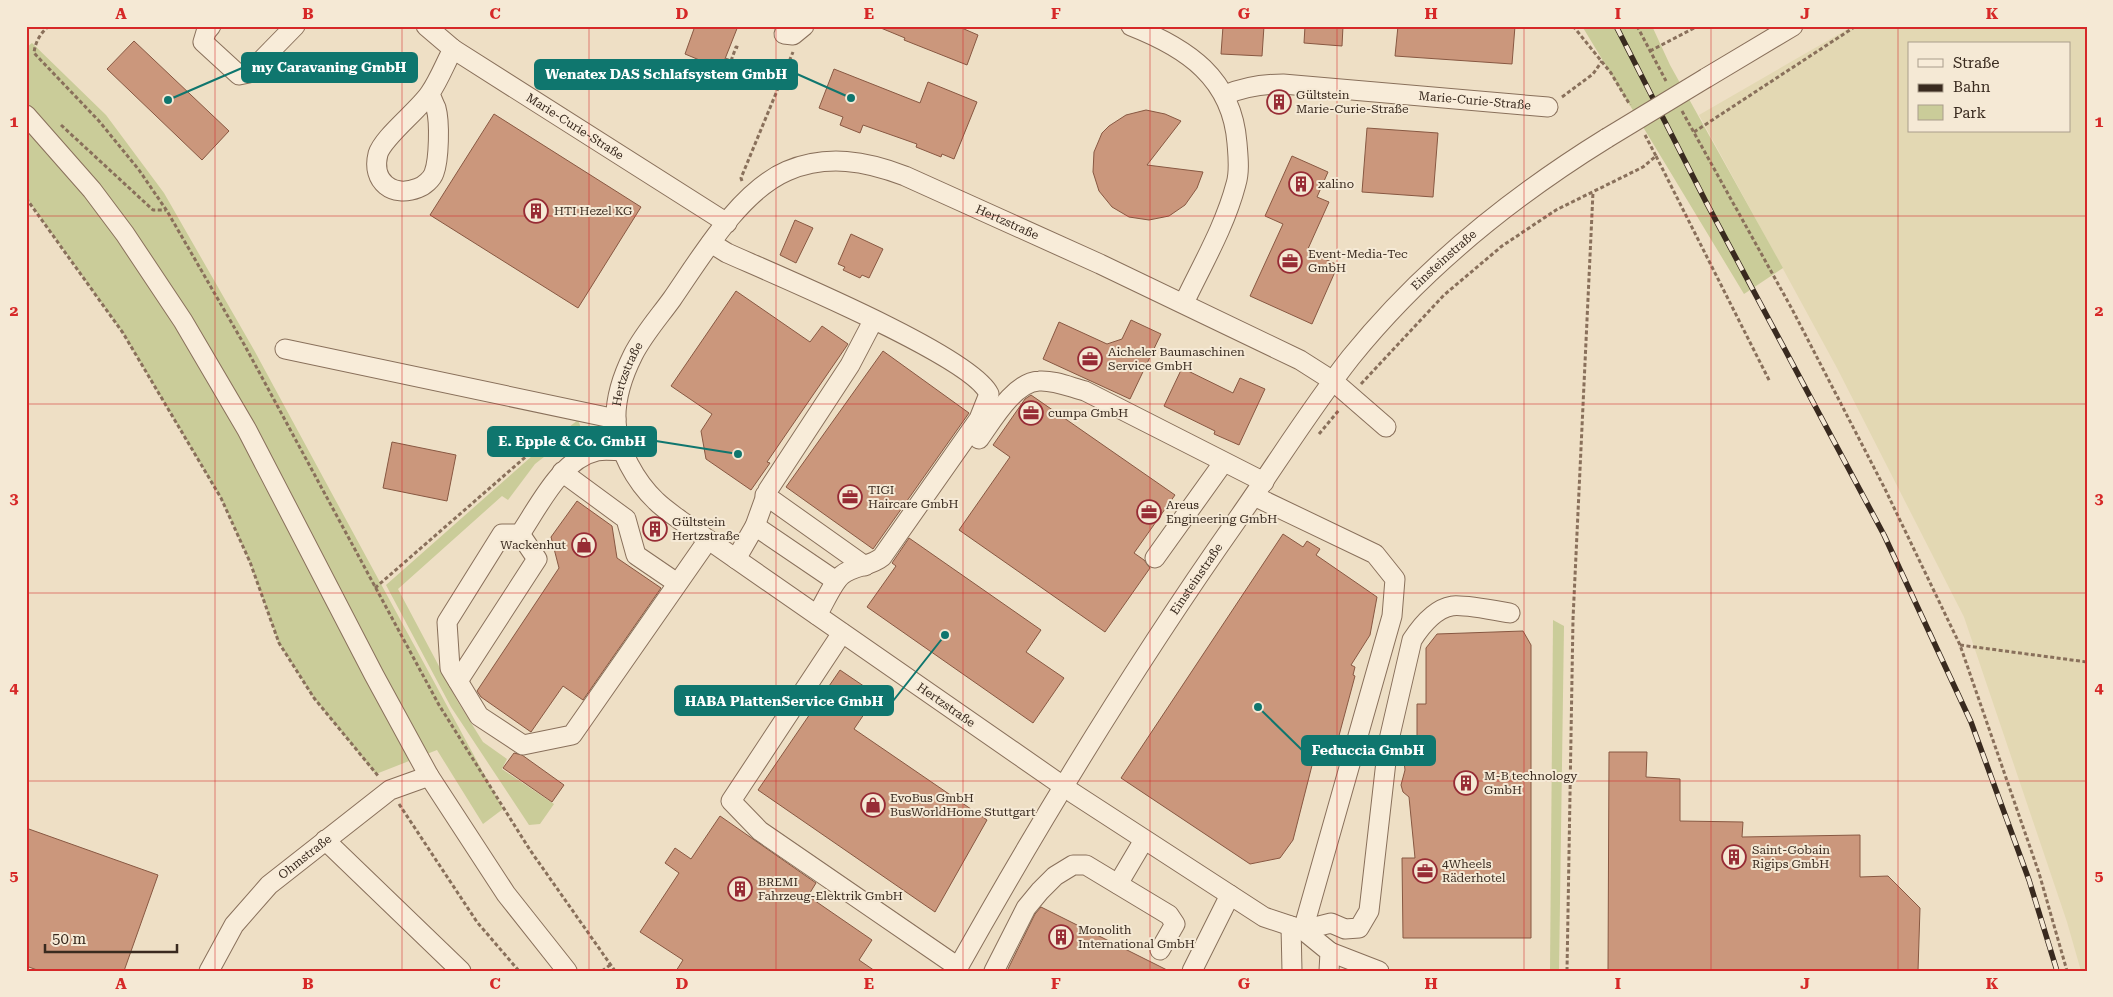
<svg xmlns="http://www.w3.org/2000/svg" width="2113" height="997" font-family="'Roboto Serif',serif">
<rect width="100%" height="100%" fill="#eedfc5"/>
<path fill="#e3d8b3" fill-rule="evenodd" d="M1853,26H2087V971H2081L2067,922L1964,617L1837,368L1699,115ZM1909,44H2069V131H1909Z"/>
<g fill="#cacc99">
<path d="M1582,26H1652L1670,65L1783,268L1744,294Z"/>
<path d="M32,43L106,115L164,193L254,350L503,809L483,824L437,750L376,774L314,698L279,643L250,562L221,498L123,333L26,197V48Z"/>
<path d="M578,420L581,428L535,464L508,500L502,496L398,589L458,702L483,742L507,759L502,769L554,804L540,824L529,825L451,707L386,585L532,456Z"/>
<path d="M1553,620L1564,626L1559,971H1550Z"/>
</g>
<g fill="#cb977c" stroke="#885842">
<path d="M695,26H738L721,69L685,54Z"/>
<path d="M876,26H957L978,35L967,65L904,40L905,38Z"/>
<path d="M1223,26H1264L1262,56L1221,54Z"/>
<path d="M1305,26H1343L1342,46L1304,43Z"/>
<path d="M1398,26H1515L1512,64L1395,56Z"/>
<path d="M134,41L229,131L202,160L107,69Z"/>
<path d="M834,69L920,103L928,82L977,102L954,159L942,154L941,157L916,147L917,144L863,125L860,133L840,125L843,117L819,108Z"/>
<path d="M1146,110L1165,114L1181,121L1147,165L1203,172L1197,188L1185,205L1169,216L1149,220L1129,217L1112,207L1099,191L1093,172L1094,152L1102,133L1109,126L1126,115Z"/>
<path d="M494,114L641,207L578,308L430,215Z"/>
<path d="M1367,128L1438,133L1433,197L1362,192Z"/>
<path d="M1292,156L1328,172L1317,197L1329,202L1307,251L1338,265L1312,324L1250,296L1283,224L1265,216Z"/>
<path d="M795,220L813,228L796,263L780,255Z"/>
<path d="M851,234L883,249L869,278L862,275L860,278L843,270L845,267L838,264Z"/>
<path d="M736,291L810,342L822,326L848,344L767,462L770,463L751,490L706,459L701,431L712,414L671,386Z"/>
<path d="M1131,320L1161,334L1130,399L1043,359L1059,322L1107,344L1122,339Z"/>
<path d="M883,351L969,413L873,549L786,487Z"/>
<path d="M1182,368L1233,393L1240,378L1265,389L1239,445L1214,434L1215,431L1164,406Z"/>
<path d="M1031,395L1175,495L1134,553L1144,560L1150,568L1105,632L959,530L1010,457L993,445L1025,399Z"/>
<path d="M392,442L456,455L447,501L383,488Z"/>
<path d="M577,501L612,526L617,558L661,588L583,700L563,686L531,732L481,697L477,691L559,568L551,537Z"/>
<path d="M1283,534L1303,547L1307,541L1320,549L1316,555L1377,597L1370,635L1351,665L1355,667L1353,675L1355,676L1337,743L1319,738L1293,840L1280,858L1250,864L1121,778Z"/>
<path d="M909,538L1041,630L1026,652L1064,678L1033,723L867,607L896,566L892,563Z"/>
<path d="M1523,631L1531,645V938H1403L1402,858H1415L1409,797L1403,792L1401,785L1405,770L1402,745H1417V704H1426V648L1437,634Z"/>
<path d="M840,670L877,695L854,729L987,820L935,912L758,790Z"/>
<path d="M1609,752H1647L1646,777L1680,779V821L1743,822L1742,837L1860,835V877L1888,876L1920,908L1918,971H1608Z"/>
<path d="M514,753L522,755L564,785L552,802L503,768Z"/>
<path d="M720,816L816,883L808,896L872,940L859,960L875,971H676L683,960L640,932L679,873L665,863L675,848L691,859Z"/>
<path d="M26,828L158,875L124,971H40L26,966Z"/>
<path d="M1041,907L1169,971H1007L1035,914Z"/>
</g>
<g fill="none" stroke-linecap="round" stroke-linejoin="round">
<g stroke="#89705b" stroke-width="21">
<g id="minor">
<path d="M211,26L206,32L203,42L239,75L249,73L295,26"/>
<path id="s1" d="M426,26L453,49L727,223"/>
<path d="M1131,26C1187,48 1232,78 1237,143C1238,156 1240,171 1236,184C1225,226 1202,265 1184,303"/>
<path d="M784,34L793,35L804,26"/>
<path d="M1706,78L1793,26"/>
<path d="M430,94C432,99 434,104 436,108C440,122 439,160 434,173C432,179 424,186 418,188C393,198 371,182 378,154C383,137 419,110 430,93C439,80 445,64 453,49"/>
<path id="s2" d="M1225,95C1244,87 1262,84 1283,84L1548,107"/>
<path d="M26,115L92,190L125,234L183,321L247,430L374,675L429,776L506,894L567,971"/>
<path d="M711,243L727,253C774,274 972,356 989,394L979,419L882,557C870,567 854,565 842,575C833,582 824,604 817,615"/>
<path d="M285,349L616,419"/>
<path d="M979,439C992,421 1014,382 1039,381C1054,380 1070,387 1085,391L1264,482"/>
<path d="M624,451C615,451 606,449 597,451C561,459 539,506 520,534H502L447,622L450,668L479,716L523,745L572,735L708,540"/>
<path d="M562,472L626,519L636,555L677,583"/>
<path d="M765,495L865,566"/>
<path d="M1254,496L1375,554L1395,579L1392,616L1303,930"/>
<path d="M755,526L836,581"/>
<path d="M1155,558L1223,463"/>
<path d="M736,559L755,526L768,490L850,365L873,321"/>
<path d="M842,633L731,801L760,831L958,967"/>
<path d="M458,681L537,559L520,534"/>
<path d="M325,840L461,971"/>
<path d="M1118,884L1144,840"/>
<path d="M1291,926L1292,971"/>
<path d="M1303,930L1331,923L1345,929L1359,928L1369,911L1388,744L1412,640C1421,626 1434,609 1452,606C1462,604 1498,611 1510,613"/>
<path d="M1330,952L1379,971"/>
<path id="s3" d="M209,971L234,925L269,885L390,790L429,776"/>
<path id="s4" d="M956,971C1043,816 1135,665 1237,520C1275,466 1310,409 1351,357C1423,268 1510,198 1607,138"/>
<path d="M994,971L1026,908L1040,891L1055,876L1073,865H1086L1169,915L1175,924L1160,950"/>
<path d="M1192,971L1230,895"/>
<path id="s5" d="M1329,971L1330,952L1303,930L1264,917L1073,793L680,520C672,514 663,508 656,501C636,482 617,449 616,421C615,399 623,375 633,355C643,335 659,317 672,299C701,257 740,191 787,171C827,154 866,161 905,176L1100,264L1300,360L1333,381L1386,427"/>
</g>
</g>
<g stroke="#89705b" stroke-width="3" stroke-dasharray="4 2.5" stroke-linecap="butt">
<path d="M49,26C40,33 35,43 34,53L99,121L139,170L167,211L245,346L439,705L530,850L615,971"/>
<path d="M1573,26L1611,73L1630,105"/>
<path d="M1637,26L1666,81"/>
<path d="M1650,51L1698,26"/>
<path d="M725,59L731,61L736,47L739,48"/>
<path d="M1562,97L1593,74L1602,61"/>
<path d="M1682,111L1792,309L1885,489L1960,645L2039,873L2067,971"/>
<path d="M61,125L153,210H166"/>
<path d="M1694,132L1856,26"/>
<path d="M1656,156L1770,382"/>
<path d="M742,181L741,178L793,52"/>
<path d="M26,198L123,333L221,498L250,562L279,643L314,698L379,777"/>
<path d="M1361,384L1444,295L1502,246L1556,210L1643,167L1656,156L1645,135"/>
<path d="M1319,434L1339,410"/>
<path d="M375,588L561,426"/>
<path d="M1960,645L2087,662"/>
<path d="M399,804L477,922L519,971"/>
<path d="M602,971L610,965"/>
<path d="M1567,971L1573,619L1593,192"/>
</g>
<use href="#minor" stroke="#f8ecd9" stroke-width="19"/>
<g stroke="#392a1f" stroke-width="5.5">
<path id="rail" d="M1616,26L1706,202L1884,535L1971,722L2029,880L2057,971"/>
</g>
<use href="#rail" stroke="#f5e9d5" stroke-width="4" stroke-dasharray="11" stroke-linecap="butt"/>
<g stroke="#89705b" stroke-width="21" stroke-linecap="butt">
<path id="minor-bridge" d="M1607,138L1706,78"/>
</g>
<use href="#minor-bridge" stroke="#f8ecd9" stroke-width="19"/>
</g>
<path fill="none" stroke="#d62828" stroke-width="1" stroke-opacity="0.55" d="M215,26V971M402,26V971M589,26V971M776,26V971M963,26V971M1150,26V971M1337,26V971M1524,26V971M1711,26V971M1898,26V971M26,216H2087M26,404H2087M26,593H2087M26,781H2087"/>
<defs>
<g id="building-ring" transform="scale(1.25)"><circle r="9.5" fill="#f5e9d5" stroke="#972c35" stroke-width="1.5"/><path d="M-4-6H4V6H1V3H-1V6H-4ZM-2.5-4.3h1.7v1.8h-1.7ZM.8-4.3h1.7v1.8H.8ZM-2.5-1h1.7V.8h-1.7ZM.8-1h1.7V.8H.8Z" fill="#972c35"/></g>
<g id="office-ring" transform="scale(1.25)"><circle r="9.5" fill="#f5e9d5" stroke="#972c35" stroke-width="1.5"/><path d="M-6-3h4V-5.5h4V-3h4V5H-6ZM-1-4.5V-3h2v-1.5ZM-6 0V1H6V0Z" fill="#972c35"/></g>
<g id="shop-ring" transform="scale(1.25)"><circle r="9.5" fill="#f5e9d5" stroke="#972c35" stroke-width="1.5"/><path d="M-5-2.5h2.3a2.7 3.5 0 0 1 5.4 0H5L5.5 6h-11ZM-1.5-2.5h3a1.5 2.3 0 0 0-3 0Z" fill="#972c35"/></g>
</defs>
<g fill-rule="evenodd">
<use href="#building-ring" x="1279" y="102"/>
<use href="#building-ring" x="1301" y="184"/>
<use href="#building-ring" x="536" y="211"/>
<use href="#office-ring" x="1290" y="261"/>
<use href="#office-ring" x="1090" y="359"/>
<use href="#office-ring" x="1031" y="413"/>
<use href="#office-ring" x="850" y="497"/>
<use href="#office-ring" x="1149" y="512"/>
<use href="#building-ring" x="655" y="529"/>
<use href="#shop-ring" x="584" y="545"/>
<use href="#building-ring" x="1466" y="783"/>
<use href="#shop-ring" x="873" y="805"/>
<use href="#building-ring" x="1734" y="857"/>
<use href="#office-ring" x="1425" y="871"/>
<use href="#building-ring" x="740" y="889"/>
<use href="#building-ring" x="1061" y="937"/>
</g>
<g text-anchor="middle" stroke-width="4" stroke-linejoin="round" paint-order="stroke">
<g font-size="12" fill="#392a1f" stroke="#f5e9d5" text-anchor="start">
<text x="1296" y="99">Gültstein<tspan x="1296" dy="14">Marie-Curie-Straße</tspan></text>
<text x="1318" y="188">xalino</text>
<text x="554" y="215">HTI Hezel KG</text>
<text x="1308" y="258">Event-Media-Tec<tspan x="1308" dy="14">GmbH</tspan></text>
<text x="1108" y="356">Aicheler Baumaschinen<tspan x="1108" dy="14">Service GmbH</tspan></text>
<text x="1048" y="417">cumpa GmbH</text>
<text x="868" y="494">TIGI<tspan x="868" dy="14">Haircare GmbH</tspan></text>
<text x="1166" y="509">Areus<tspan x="1166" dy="14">Engineering GmbH</tspan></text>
<text x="672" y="526">Gültstein<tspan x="672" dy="14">Hertzstraße</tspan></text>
<text x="566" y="549" text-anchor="end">Wackenhut</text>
<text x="1484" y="780">M-B technology<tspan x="1484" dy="14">GmbH</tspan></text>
<text x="890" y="802">EvoBus GmbH<tspan x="890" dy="14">BusWorldHome Stuttgart</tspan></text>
<text x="1752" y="854">Saint-Gobain<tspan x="1752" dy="14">Rigips GmbH</tspan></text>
<text x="1442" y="868">4Wheels<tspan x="1442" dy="14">Räderhotel</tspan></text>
<text x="758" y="886">BREMI<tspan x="758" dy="14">Fahrzeug-Elektrik GmbH</tspan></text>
<text x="1078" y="934">Monolith<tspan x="1078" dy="14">International GmbH</tspan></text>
</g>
<g font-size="12" fill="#392a1f" stroke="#f5e9d5">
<text dy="4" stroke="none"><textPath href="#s2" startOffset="252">Marie-Curie-Straße</textPath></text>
<text dy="4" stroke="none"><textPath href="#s1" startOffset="180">Marie-Curie-Straße</textPath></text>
<text dy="4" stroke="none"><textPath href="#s5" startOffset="1468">Hertzstraße</textPath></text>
<text dy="4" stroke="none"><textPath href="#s4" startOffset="865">Einsteinstraße</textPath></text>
<text dy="4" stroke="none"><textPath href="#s5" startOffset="972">Hertzstraße</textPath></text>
<text dy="4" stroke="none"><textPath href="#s4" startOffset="460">Einsteinstraße</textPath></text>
<text transform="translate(946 705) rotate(35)" y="4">Hertzstraße</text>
<text dy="4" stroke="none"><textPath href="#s3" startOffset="151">Ohmstraße</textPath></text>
</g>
</g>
<path fill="none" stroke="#0f766e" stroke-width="2" d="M168 100L242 68M851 98L797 74M738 454L656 441M945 635L893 701M1258 707L1302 750"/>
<g fill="#0f766e" stroke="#f5e9d5" stroke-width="2">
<circle cx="168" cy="100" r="5"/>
<circle cx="851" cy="98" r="5"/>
<circle cx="738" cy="454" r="5"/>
<circle cx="945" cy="635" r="5"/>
<circle cx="1258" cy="707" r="5"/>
</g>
<g fill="#0f766e" stroke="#0f766e" stroke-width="2">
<rect x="242" y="53" width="175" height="29" rx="5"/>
<rect x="535" y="60" width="262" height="29" rx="5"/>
<rect x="488" y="427" width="168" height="29" rx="5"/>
<rect x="675" y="686" width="218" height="29" rx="5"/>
<rect x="1302" y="736" width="133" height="29" rx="5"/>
</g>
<g font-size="14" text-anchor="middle" font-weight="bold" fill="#fff">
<text x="329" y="72">my Caravaning GmbH</text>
<text x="666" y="79">Wenatex DAS Schlafsystem GmbH</text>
<text x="572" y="446">E. Epple &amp; Co. GmbH</text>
<text x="784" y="706">HABA PlattenService GmbH</text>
<text x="1368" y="755">Feduccia GmbH</text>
</g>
<rect width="2113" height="997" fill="none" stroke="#f5e9d5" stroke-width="55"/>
<rect x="1908" y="42" width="162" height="90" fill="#f5e9d5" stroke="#aa9d8c"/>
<rect x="1918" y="59" width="25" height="8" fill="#f8ecd9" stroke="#aa9d8c"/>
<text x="1953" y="68" font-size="15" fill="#392a1f">Straße</text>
<rect x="1918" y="84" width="25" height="8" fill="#392a1f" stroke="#aa9d8c"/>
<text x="1953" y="92" font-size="15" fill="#392a1f">Bahn</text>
<rect x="1918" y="105" width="25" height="15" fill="#cacc99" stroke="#aa9d8c"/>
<text x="1953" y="118" font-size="15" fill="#392a1f">Park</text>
<path d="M45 944v8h132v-8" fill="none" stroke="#392a1f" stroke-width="2.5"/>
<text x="52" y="944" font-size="15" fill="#392a1f" stroke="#f5e9d5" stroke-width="4" paint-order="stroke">50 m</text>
<rect x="28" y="28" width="2058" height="942" fill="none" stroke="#d62828" stroke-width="2"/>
<g font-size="16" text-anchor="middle" font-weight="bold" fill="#d62828">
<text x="121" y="19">A</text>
<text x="308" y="19">B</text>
<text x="495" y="19">C</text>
<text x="682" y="19">D</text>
<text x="869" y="19">E</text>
<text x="1056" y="19">F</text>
<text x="1244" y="19">G</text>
<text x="1431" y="19">H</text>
<text x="1618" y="19">I</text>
<text x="1805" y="19">J</text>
<text x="1992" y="19">K</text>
<text x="14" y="127">1</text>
<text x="2099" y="127">1</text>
<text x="14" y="316">2</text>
<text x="2099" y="316">2</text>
<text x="14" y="504">3</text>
<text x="2099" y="504">3</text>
<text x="14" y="693">4</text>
<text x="2099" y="693">4</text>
<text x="14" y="881">5</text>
<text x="2099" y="881">5</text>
<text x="121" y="989">A</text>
<text x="308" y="989">B</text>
<text x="495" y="989">C</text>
<text x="682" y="989">D</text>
<text x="869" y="989">E</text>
<text x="1056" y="989">F</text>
<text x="1244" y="989">G</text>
<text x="1431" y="989">H</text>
<text x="1618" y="989">I</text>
<text x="1805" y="989">J</text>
<text x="1992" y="989">K</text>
</g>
</svg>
